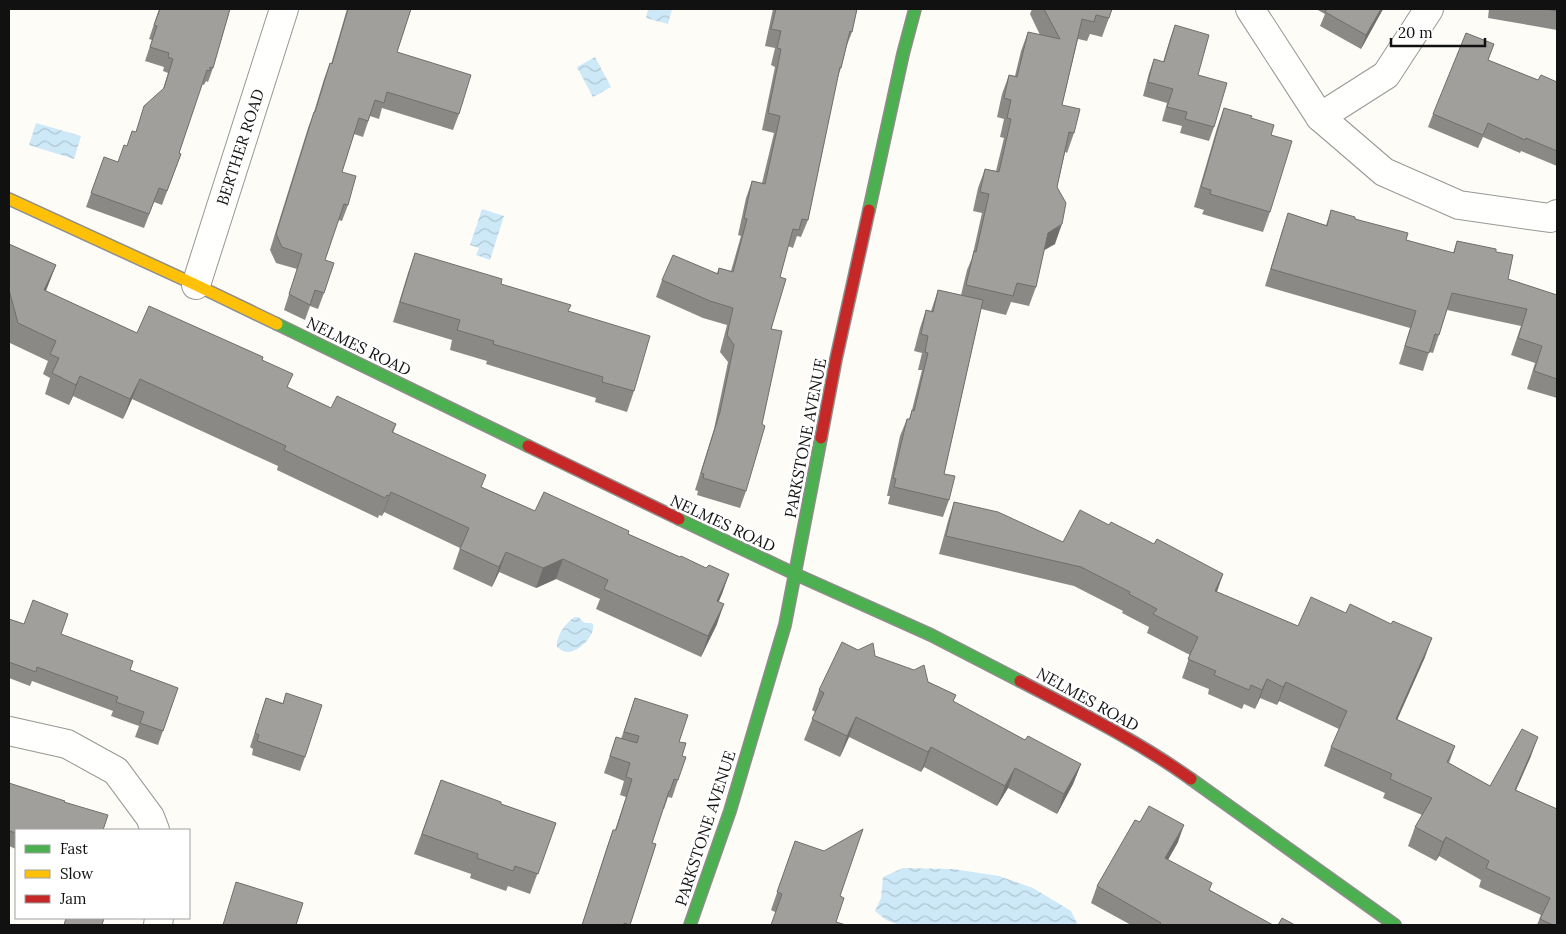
<svg xmlns="http://www.w3.org/2000/svg" width="1566" height="934" font-family="Lora,serif">
<defs>
<pattern id="water-waves" width="16" height="10" patternUnits="userSpaceOnUse" patternTransform="scale(1.25)"><rect width="16" height="10" fill="#cde8f7"/><path d="M0 5q4-4 8 0t8 0" fill="none" stroke="#afc6d3"/></pattern>
</defs>
<rect width="100%" height="100%" fill="#fdfcf7"/>
<g fill="url(#water-waves)">
<path d="M648,9H672L668,24L646,18Z"/>
<path d="M595,57L611,87L593,97L577,67Z"/>
<path d="M36,123L81,136L74,159L29,145Z"/>
<path d="M482,209L504,216L490,260L476,255L479,248L470,245Z"/>
<path d="M575,617H579C583,623 585,623 591,623L593,624C595,636 580,651 568,652C564,652 561,650 557,647C556,636 566,622 575,617Z"/>
<path d="M903,868L953,869L999,876L1033,888L1071,911L1078,925H899L886,920L875,911L881,898L883,877Z"/>
</g>
<g fill="none" stroke-linecap="round" stroke-linejoin="round">
<g stroke="#979795" stroke-width="30">
<g id="street">
<path d="M1250,9L1320,117L1384,172L1459,205L1550,218L1557,214"/>
<path d="M1320,117L1386,75L1429,9"/>
<path d="M196,285L284,9"/>
<path d="M9,731L67,744L116,771L150,817L155,830"/>
<path d="M158,925L159,918"/>
</g>
</g>
<g stroke="#8e8d8b" stroke-width="14">
<g id="fast">
<path d="M869,210L903,54L915,9"/>
<path d="M277,324L528,446"/>
<path d="M679,519L795,574L931,635L1020,681"/>
<path d="M1191,779L1395,925"/>
<path d="M690,925L730,811L785,625L821,438"/>
</g>
</g>
<g stroke="#8e8d8b" stroke-width="14">
<path id="slow" d="M9,199L196,285L277,324"/>
</g>
<g stroke="#8e8d8b" stroke-width="14">
<g id="jam">
<path d="M821,438L836,359L869,210"/>
<path d="M528,446L679,519"/>
<path d="M1020,681C1079,712 1138,741 1191,779"/>
</g>
</g>
<use href="#street" stroke="#fffffe" stroke-width="28"/>
<use href="#fast" stroke="#4caf50" stroke-width="11"/>
<use href="#slow" stroke="#ffc107" stroke-width="11"/>
<use href="#jam" stroke="#c62828" stroke-width="11"/>
</g>
<g fill="#8a8986">
<path d="M159,9H230L213,68L208,82L206,81L204,85L202,84L179,153L181,154L162,205L154,202L144,228L86,207L104,157L118,162L127,146L163,89L168,73L163,71L164,67L145,61L152,40L149,39Z"/>
<path d="M347,9H411L397,52L459,114L453,130L382,108L379,119L370,116L363,137L354,134L342,172L348,205L342,221L338,220L325,260L324,293L318,309L310,306L305,320L284,310L297,269L276,263L270,250L308,128L314,112L324,79L330,63L331,64Z"/>
<path d="M773,9H857L852,32L847,45L841,68L837,79L808,220L801,237L797,236L793,248L788,246L780,277L746,491L740,508L697,495L698,491L695,490L714,429L728,362L720,352L727,325L703,318L656,297L662,280L717,273L719,268L731,271L741,236L738,235L746,198L752,181L762,183L774,133L762,130L775,67L771,65L775,48L765,46Z"/>
<path d="M1032,9H1112L1109,18L1102,37L1090,34L1087,41L1078,39L1062,105L1074,133L1067,153L1065,152L1057,187L1055,244L1044,250L1036,287L1029,306L1011,302L1006,315L981,309L944,474L949,500L943,517L888,504L890,496H887L900,436L907,419H909L912,410L922,370H918L922,353L914,351L920,328L926,310L931,311L938,290L961,295L967,270L972,258L982,213L973,211L978,188L985,169L996,171L1004,138L1000,137L1004,119L997,117L1002,94L1009,75L1015,76L1021,51L1028,32L1040,35L1030,14Z"/>
<path d="M1316,9H1383L1361,49L1320,26L1325,14Z"/>
<path d="M1489,9H1557V30L1488,18Z"/>
<path d="M1175,25L1198,75L1214,127L1209,141L1180,133L1182,126L1162,121L1167,103L1143,96L1149,73L1154,59L1163,62L1170,39Z"/>
<path d="M1488,60L1538,80L1557,82V166L1521,151L1520,153L1483,137L1478,148L1428,127L1433,114Z"/>
<path d="M1224,108L1251,118L1270,212L1263,232L1202,214L1204,210L1194,207L1217,128Z"/>
<path d="M1331,210L1406,240L1453,253L1457,241L1496,252L1508,279L1557,295V398L1527,389L1535,363L1511,355L1521,326L1447,310L1433,353L1429,352L1423,371L1399,364L1410,328L1265,286L1282,231L1288,213L1326,225Z"/>
<path d="M9,244L56,265L46,291L137,333L262,360L288,388L331,408L396,424L393,433L482,487L535,511L628,534L680,557L706,568L729,574L719,601L717,624L701,657L596,609L600,599L556,579L536,588L499,572L492,587L453,569L460,548L384,512L382,516L379,515L378,518L277,470L278,466L132,399L123,419L73,396L69,405L45,394L50,378L43,374L48,361L10,343L9,337Z"/>
<path d="M415,253L568,311L634,391L627,412L595,402L596,398L486,364L487,361L450,350L452,340L393,322L408,273Z"/>
<path d="M954,502L1063,542L1109,525L1223,574L1217,592L1298,626L1425,657L1397,720L1455,746L1449,763L1490,786L1531,756L1516,790L1557,809V925H1537L1541,915L1479,887L1481,880L1439,856L1436,861L1408,846L1415,827L1422,815L1383,798L1385,793L1324,766L1331,747L1339,729L1279,701L1277,705L1260,698L1255,709L1244,704L1242,709L1208,694L1209,689L1182,678L1190,655L1147,633L1149,627L1122,613L1123,611L1074,586L939,554L948,521Z"/>
<path d="M9,619L24,624L130,670L178,688L158,745L135,737L139,726L111,716L113,711L32,681L30,686L9,678Z"/>
<path d="M858,650L875,656L956,695L953,702L1025,740L1081,764L1073,784L1057,814L1008,788L997,806L924,767L921,772L849,737L840,757L804,740L815,712L812,710L819,690Z"/>
<path d="M286,693L305,757L300,771L252,755L253,749L250,747L266,698L283,703Z"/>
<path d="M635,698L679,742L682,756L678,780L672,798L668,797L664,809H663L652,843L656,844L630,925H582L607,847L613,830H615L626,797L620,795L624,781L604,773L616,737L621,739Z"/>
<path d="M441,780L501,804L556,823L530,894L508,886L506,891L470,878L471,874L414,854Z"/>
<path d="M9,783L16,830V849L9,846Z"/>
<path d="M1140,822L1178,842L1168,860L1210,890L1273,925H1131L1091,903L1097,886Z"/>
<path d="M795,841L840,896L836,922L775,912L771,910Z"/>
</g>
<g fill="#716f6d">
<path d="M1381,9H1383L1361,49L1366,35Z"/>
<path d="M1062,224L1055,244L1041,252L1048,233Z"/>
<path d="M56,265L48,285L37,310L44,290Z"/>
<path d="M80,376L73,396L69,405L76,385Z"/>
<path d="M140,379L132,399L123,419L130,399Z"/>
<path d="M391,492L384,512L382,516L389,496Z"/>
<path d="M506,552L499,572L492,587L499,567Z"/>
<path d="M563,559L556,579L536,588L543,568Z"/>
<path d="M729,574L722,594L710,621L717,601Z"/>
<path d="M1223,574L1216,593L1215,591Z"/>
<path d="M724,604L717,624L701,657L708,636Z"/>
<path d="M1432,638L1425,657L1389,738L1396,719Z"/>
<path d="M1267,679L1260,698L1255,709L1262,690Z"/>
<path d="M1286,682L1279,701L1277,705L1283,687Z"/>
<path d="M856,717L849,737L840,757L847,736Z"/>
<path d="M1538,737L1531,756L1508,808L1515,790Z"/>
<path d="M931,747L924,767L921,772L928,752Z"/>
<path d="M1081,764L1073,784L1057,814L1064,794Z"/>
<path d="M1015,768L1008,788L997,806L1005,786Z"/>
<path d="M1184,825L1178,842L1159,875L1165,858Z"/>
<path d="M1446,837L1439,856L1436,861L1443,842Z"/>
</g>
<g fill="#a19f9c" stroke="#716f6d">
<path d="M160,9H230L213,68L210,67V71L207,70L179,153L181,154L167,191L159,188L149,214L91,193L104,157L118,162L124,145L127,146L132,131L136,132L144,106L164,88L173,59L168,57L169,53L150,47L157,26L154,25Z"/>
<path d="M348,9H411L397,52L471,75L459,114L387,92L384,103L375,100L368,121L359,118L342,172L356,176L348,205L344,204L325,260L334,263L324,293L315,290L310,305L289,294L302,254L282,247L276,234L314,112H315L330,63L332,64Z"/>
<path d="M776,9H857L852,32L850,31L841,68L840,67L808,220L802,219L799,230L793,229L780,277L786,279L771,329L782,331L762,424L765,426L746,491L703,478L704,474L701,473L720,412L734,345L727,335L733,308L710,301L662,280L673,255L718,274L719,268L733,272L747,219L744,218L752,181L765,184L780,116L768,113L781,49L777,48L781,31L771,29Z"/>
<path d="M1044,9H1112L1109,18L1096,15L1094,22L1082,19L1062,105L1080,109L1074,133L1069,132L1057,187L1066,203L1062,224L1048,233L1036,287L1017,283L1013,296L966,285L974,251L976,252L989,194L980,192L985,169L999,172L1011,119L1007,118L1011,100L1004,98L1009,75L1017,77L1028,32L1060,39Z"/>
<path d="M1327,9H1381L1366,35L1325,12Z"/>
<path d="M1545,9H1557V11Z"/>
<path d="M1175,25L1209,35L1198,75L1227,83L1214,127L1185,119L1187,112L1167,107L1173,89L1148,82L1154,59L1164,62Z"/>
<path d="M1466,33L1494,44L1488,60L1538,80L1541,75L1557,82V151L1526,138L1525,140L1488,123L1483,135L1433,114Z"/>
<path d="M1224,108L1252,116L1251,118L1274,125L1271,135L1292,141L1270,212L1210,194L1211,190L1201,187Z"/>
<path d="M1331,210L1355,217V219L1408,233L1406,240L1454,253L1457,241L1496,249V252L1513,255L1508,279L1557,295V379L1534,371L1542,346L1518,338L1527,309L1452,293L1439,335L1435,334L1429,353L1405,346L1416,311L1271,269L1288,213L1327,226Z"/>
<path d="M9,244L56,265L44,290L137,333L149,306L263,357L262,360L293,374L287,387L331,408L337,396L396,424L392,432L486,475L481,487L535,511L544,492L629,531L628,534L680,557L681,556L706,568L709,565L729,574L717,601L724,604L708,636L604,589L608,580L563,559L543,568L506,552L499,567L460,549L469,528L391,492L389,496L387,495L385,498L284,450L286,446L140,379L130,399L80,376L76,385L52,373L59,358L50,354L56,341L18,323L9,290Z"/>
<path d="M415,253L502,279L501,284L571,305L568,311L650,336L634,391L602,382L603,377L493,344L494,341L457,330L460,320L400,302Z"/>
<path d="M938,290L983,300L944,474L955,476L949,500L894,487L896,479L893,478L907,419H910L912,410L914,411L928,353L925,352L928,336L921,334L926,310L933,312Z"/>
<path d="M954,502L998,512L1063,542L1080,510L1109,525L1111,522L1154,544L1157,539L1223,574L1215,591L1298,626L1311,597L1346,613L1350,604L1391,624L1393,621L1432,638L1396,719L1455,746L1447,762L1490,786L1522,729L1538,737L1515,790L1557,809V925H1553L1540,919L1550,898L1486,868L1489,861L1446,837L1443,842L1415,827L1432,798L1390,779L1392,774L1331,747L1347,711L1286,682L1283,687L1267,679L1262,690L1251,685L1249,690L1214,675L1216,671L1188,659L1198,637L1153,614L1157,609L1129,594L1130,592L1081,567L946,536Z"/>
<path d="M33,600L68,614L61,634L133,661L130,670L178,688L163,731L140,723L144,712L116,702L118,697L37,667L36,672L9,662V619L24,624Z"/>
<path d="M842,642L858,650L873,643L875,656L914,670L924,665L928,682L956,695L953,701L1025,740L1028,736L1081,764L1064,794L1015,768L1005,786L931,747L928,752L856,717L847,736L812,719L824,693L819,690Z"/>
<path d="M286,693L322,705L305,757L257,741L259,735L255,733L266,698L283,704Z"/>
<path d="M635,698L688,715L679,742L686,743L682,756L686,757L678,780L674,779L670,791H669L652,843L656,844L630,925L624,923V925H582L613,830H616L632,779L626,777L630,763L610,756L616,737L637,743L639,736L624,732Z"/>
<path d="M441,780L501,802V804L556,823L538,874L515,866L513,871L477,858L478,854L422,834Z"/>
<path d="M9,783L65,801L64,802L108,815L103,830H16V833L9,831Z"/>
<path d="M1149,806L1184,825L1165,858L1212,883L1209,890L1273,925H1159L1161,923L1097,886L1135,820L1140,822Z"/>
<path d="M863,829L840,896L844,898L836,922L846,925H771L782,894L777,892L795,841L824,851Z"/>
<path d="M236,882L303,903L296,925H223Z"/>
<path d="M66,918H104L102,925H64Z"/>
<path d="M1282,918L1295,925H1278Z"/>
</g>
<g text-anchor="middle" stroke-width="5" stroke-linejoin="round" paint-order="stroke">
<g font-size="16" fill="#111" stroke="#fff">
<text transform="translate(240 147) rotate(-72)" y="6">BERTHER ROAD</text>
<text transform="translate(359 346) rotate(26)" y="6">NELMES ROAD</text>
<text transform="translate(805 438) rotate(-79)" y="6">PARKSTONE AVENUE</text>
<text transform="translate(723 523) rotate(25)" y="6">NELMES ROAD</text>
<text transform="translate(1088 699) rotate(29)" y="6">NELMES ROAD</text>
<text transform="translate(705 828) rotate(-72)" y="6">PARKSTONE AVENUE</text>
</g>
</g>
<rect width="1566" height="934" fill="none" stroke="#111111" stroke-width="20"/>
<rect x="15" y="829" width="175" height="90" fill="#ffffff" stroke="#a0a0a0"/>
<rect x="25" y="845" width="25" height="8" fill="#4caf50" stroke="#a0a0a0"/>
<text x="60" y="854" font-size="15" fill="#111111">Fast</text>
<rect x="25" y="870" width="25" height="8" fill="#ffc107" stroke="#a0a0a0"/>
<text x="60" y="879" font-size="15" fill="#111111">Slow</text>
<rect x="25" y="895" width="25" height="8" fill="#c62828" stroke="#a0a0a0"/>
<text x="60" y="904" font-size="15" fill="#111111">Jam</text>
<path d="M1391 38v8h94v-8" fill="none" stroke="#111111" stroke-width="2.5"/>
<text x="1398" y="38" font-size="15" fill="#111111" stroke="#ffffff" stroke-width="4" paint-order="stroke">20 m</text>
</svg>
